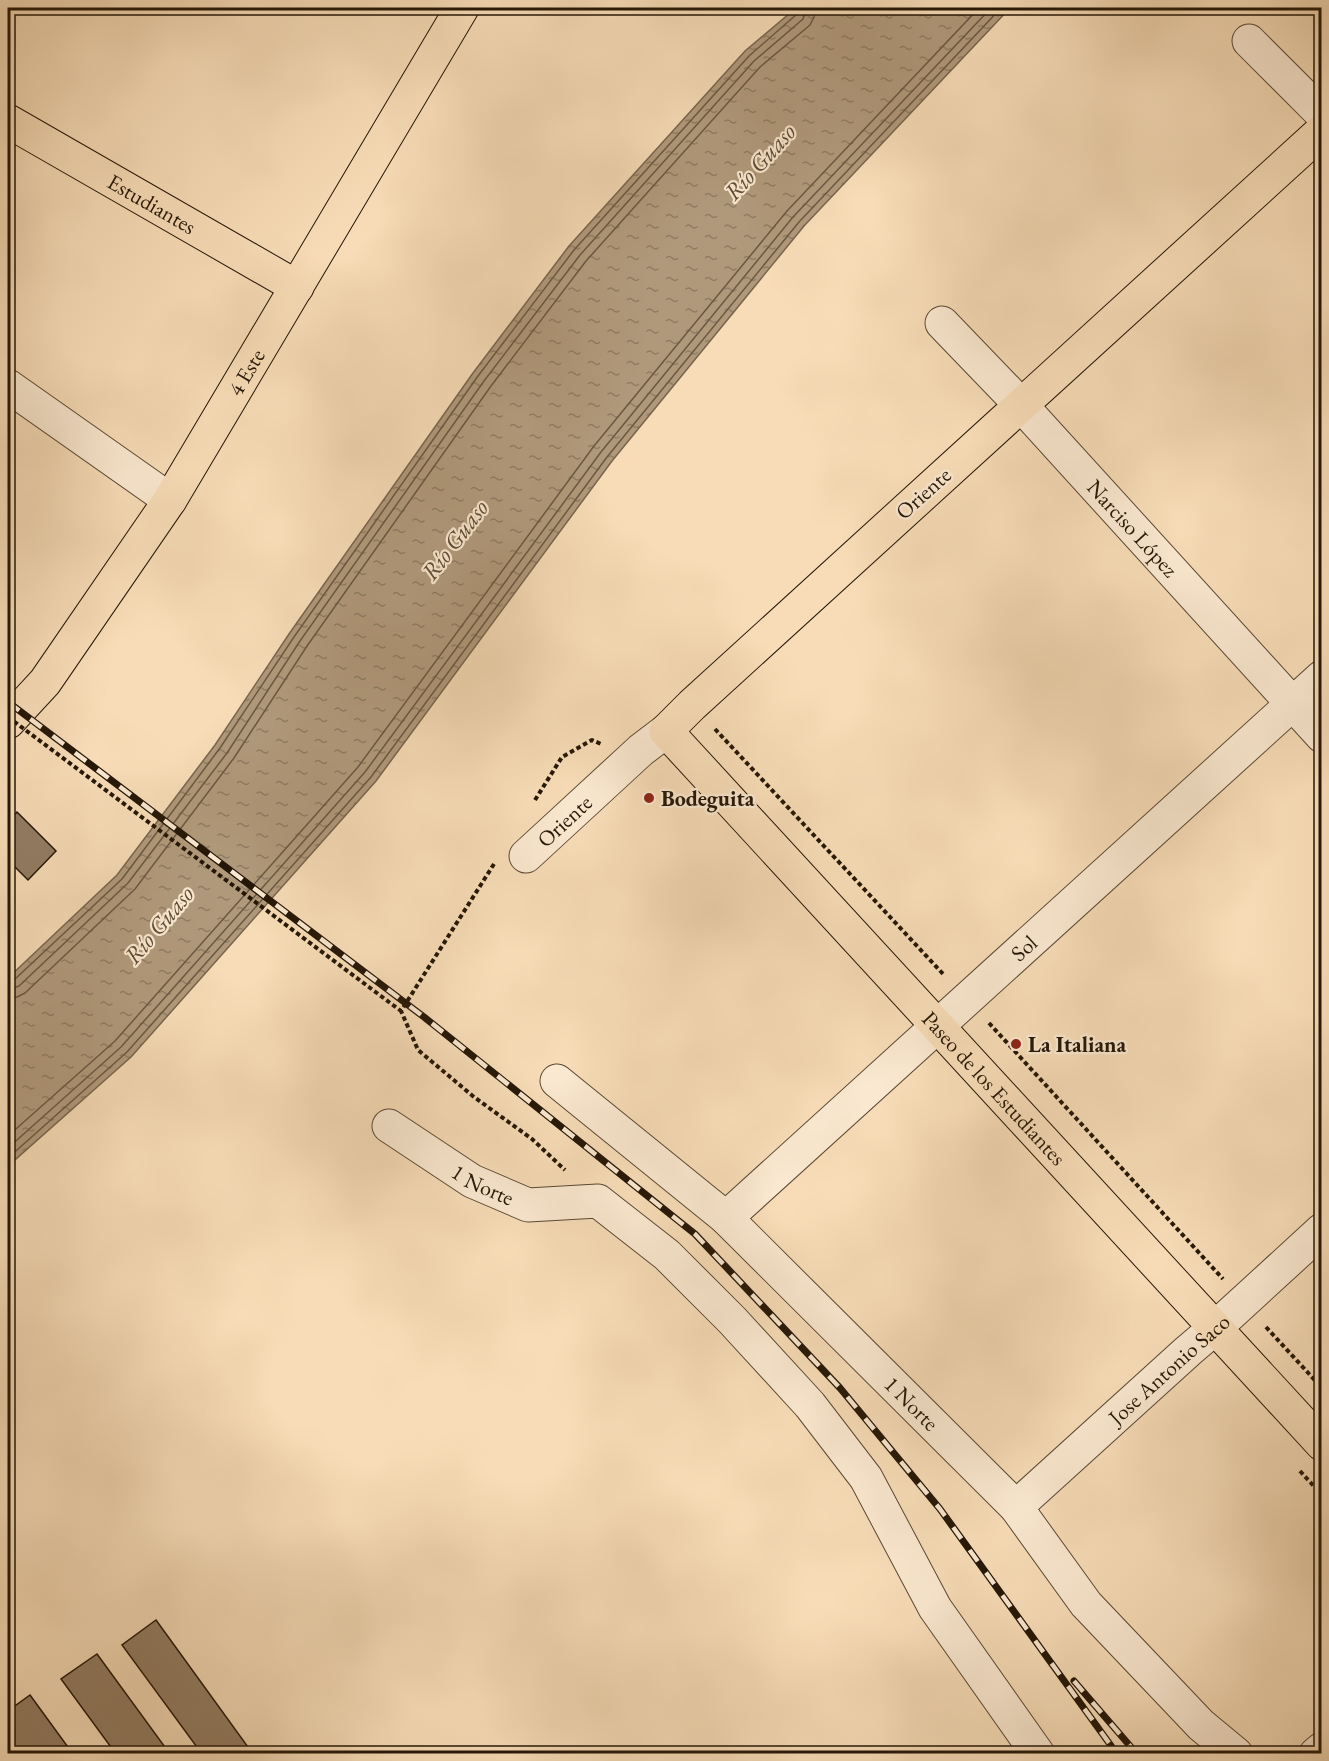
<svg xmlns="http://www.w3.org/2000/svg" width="1329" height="1761" font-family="'EB Garamond',serif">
<defs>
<pattern id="water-ripples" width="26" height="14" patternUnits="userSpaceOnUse" patternTransform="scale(1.5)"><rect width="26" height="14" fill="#b0997b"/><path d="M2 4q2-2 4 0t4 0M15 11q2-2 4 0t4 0" fill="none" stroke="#8f7c63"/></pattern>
</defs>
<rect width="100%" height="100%" fill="#f7dcb7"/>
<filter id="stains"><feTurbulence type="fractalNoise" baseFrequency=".00333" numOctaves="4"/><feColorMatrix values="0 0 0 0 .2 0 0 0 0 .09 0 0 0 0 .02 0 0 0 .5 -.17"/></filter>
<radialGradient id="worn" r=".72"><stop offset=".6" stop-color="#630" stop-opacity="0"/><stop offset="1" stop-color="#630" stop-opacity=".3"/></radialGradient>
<path fill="url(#water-ripples)" stroke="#78654d" stroke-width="1.5" d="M796,8H1010L804,226L612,461L376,781L131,1057L8,1166V978L117,875L215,745L289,634L473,373L569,246L745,51Z"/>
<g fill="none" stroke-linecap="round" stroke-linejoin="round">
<g stroke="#6a5841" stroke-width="1.5">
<path d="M8,982L14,980L122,879L220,748L294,637L478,376L574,250L749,56L797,14L799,8"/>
<path d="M8,990L19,986L128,883L227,753L300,641L484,381L580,255L754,61L803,19L807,8"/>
<path d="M8,999L17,997L25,993L135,889L234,758L307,646L491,386L586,261L760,67L810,25L814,17L816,8"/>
<path d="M8,1136L115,1041L358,767L594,446L787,211L979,8"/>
<path d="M8,1148L121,1047L365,772L601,452L793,217L991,8"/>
<path d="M8,1158L127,1052L371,777L607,457L799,222L1001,8"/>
</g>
</g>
<g fill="#927d63" stroke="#251707" stroke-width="1.5">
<path d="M17,812L56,851L28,880L8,860V822Z"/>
<path d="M156,1620L253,1754H202L122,1645Z"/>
<path d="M97,1654L170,1754H116L61,1679Z"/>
<path d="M30,1695L73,1754H17L8,1741V1711Z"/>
</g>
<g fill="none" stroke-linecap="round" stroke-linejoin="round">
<g stroke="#5a4833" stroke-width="35">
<g id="minor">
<path d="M1249,41L1322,114"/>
<path id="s1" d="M942,323L1020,404L1322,736"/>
<path d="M8,386L170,500"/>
<path id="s2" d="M526,856L641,750L666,731"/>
<path id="s3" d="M557,1081L726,1218L1016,1507L1086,1604L1201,1725L1236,1754"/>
<path id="s4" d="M389,1126L472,1181L528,1205L598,1201L667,1255L732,1320L810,1405L866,1478L935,1608L1038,1754"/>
<path id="s5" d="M726,1218L1322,677"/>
<path id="s6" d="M1016,1507L1188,1351L1215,1328L1322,1230"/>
<path d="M1316,1754L1322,1749"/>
</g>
</g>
<g stroke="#251707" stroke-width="35">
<g id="major">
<path id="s7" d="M8,121L297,287"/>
<path id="s8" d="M1322,131L692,705L666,731L1322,1444"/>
<path id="s9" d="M8,722L45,682L170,500L462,8"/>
</g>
</g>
<g stroke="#251707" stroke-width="4" stroke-dasharray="4.5 3" stroke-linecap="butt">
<path d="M715,729L945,976"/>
<path d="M535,800L562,757L592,740L601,744"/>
<path d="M494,864L401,1011L418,1050L474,1097L532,1139L565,1170"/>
<path d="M989,1023L1223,1279"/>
<path d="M1266,1327L1322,1388"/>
<path d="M1300,1471L1322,1495"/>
</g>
<use href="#minor" stroke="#fae8d0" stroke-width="33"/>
<use href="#major" stroke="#f7dcb7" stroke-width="33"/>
<g stroke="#251707" stroke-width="7">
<g id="rail">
<path d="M8,702L424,1017L695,1234L840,1388L940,1509L1117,1754"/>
<path d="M1074,1681L1137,1754"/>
</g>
</g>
<use href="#rail" stroke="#fae8d0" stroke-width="4.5" stroke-dasharray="14" stroke-linecap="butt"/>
<path stroke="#251707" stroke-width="4" stroke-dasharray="4.5 3" stroke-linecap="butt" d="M8,717L401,1011"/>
</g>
<g fill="#8f2418" stroke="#fae8d0" stroke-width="2">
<circle cx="649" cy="798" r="6"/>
<circle cx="1016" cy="1044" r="6"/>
</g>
<g text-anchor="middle" stroke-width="4.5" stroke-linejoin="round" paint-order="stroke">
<g font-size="22" fill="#251707" stroke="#fae8d0">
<text dy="8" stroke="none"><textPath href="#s7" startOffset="166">Estudiantes</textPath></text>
<text dy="8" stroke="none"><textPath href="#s9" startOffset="424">4 Este</textPath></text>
<text transform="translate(923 493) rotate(-42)" y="8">Oriente</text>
<text dy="8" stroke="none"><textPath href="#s1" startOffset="280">Narciso López</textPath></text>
<text dy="8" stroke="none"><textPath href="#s2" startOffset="52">Oriente</textPath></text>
<text dy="8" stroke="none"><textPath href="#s5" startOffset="402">Sol</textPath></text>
<text dy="8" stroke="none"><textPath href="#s8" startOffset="1374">Paseo de los Estudiantes</textPath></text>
<text dy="8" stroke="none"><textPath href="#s4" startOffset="111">1 Norte</textPath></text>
<text dy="8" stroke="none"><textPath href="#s6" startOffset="206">Jose Antonio Saco</textPath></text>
<text dy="8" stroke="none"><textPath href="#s3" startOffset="480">1 Norte</textPath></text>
</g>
<g font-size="22" font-weight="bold" fill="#251707" stroke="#fae8d0" text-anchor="start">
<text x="661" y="806">Bodeguita</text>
<text x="1028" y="1052">La Italiana</text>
</g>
<g font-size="24" font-style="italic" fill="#5d4b35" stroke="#fae8d0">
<text transform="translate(760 162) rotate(-48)" y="8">Río Guaso</text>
<text transform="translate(455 540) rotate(-53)" y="8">Río Guaso</text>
<text transform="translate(159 925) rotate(-50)" y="8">Río Guaso</text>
</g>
</g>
<rect width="1329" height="1761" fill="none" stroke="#f7dcb7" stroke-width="30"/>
<rect x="9" y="9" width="1311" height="1743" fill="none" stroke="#251707" stroke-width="3"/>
<rect x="15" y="15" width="1299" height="1731" fill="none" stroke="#251707" stroke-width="1.5"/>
<rect width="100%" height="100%" filter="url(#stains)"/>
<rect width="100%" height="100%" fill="url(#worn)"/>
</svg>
